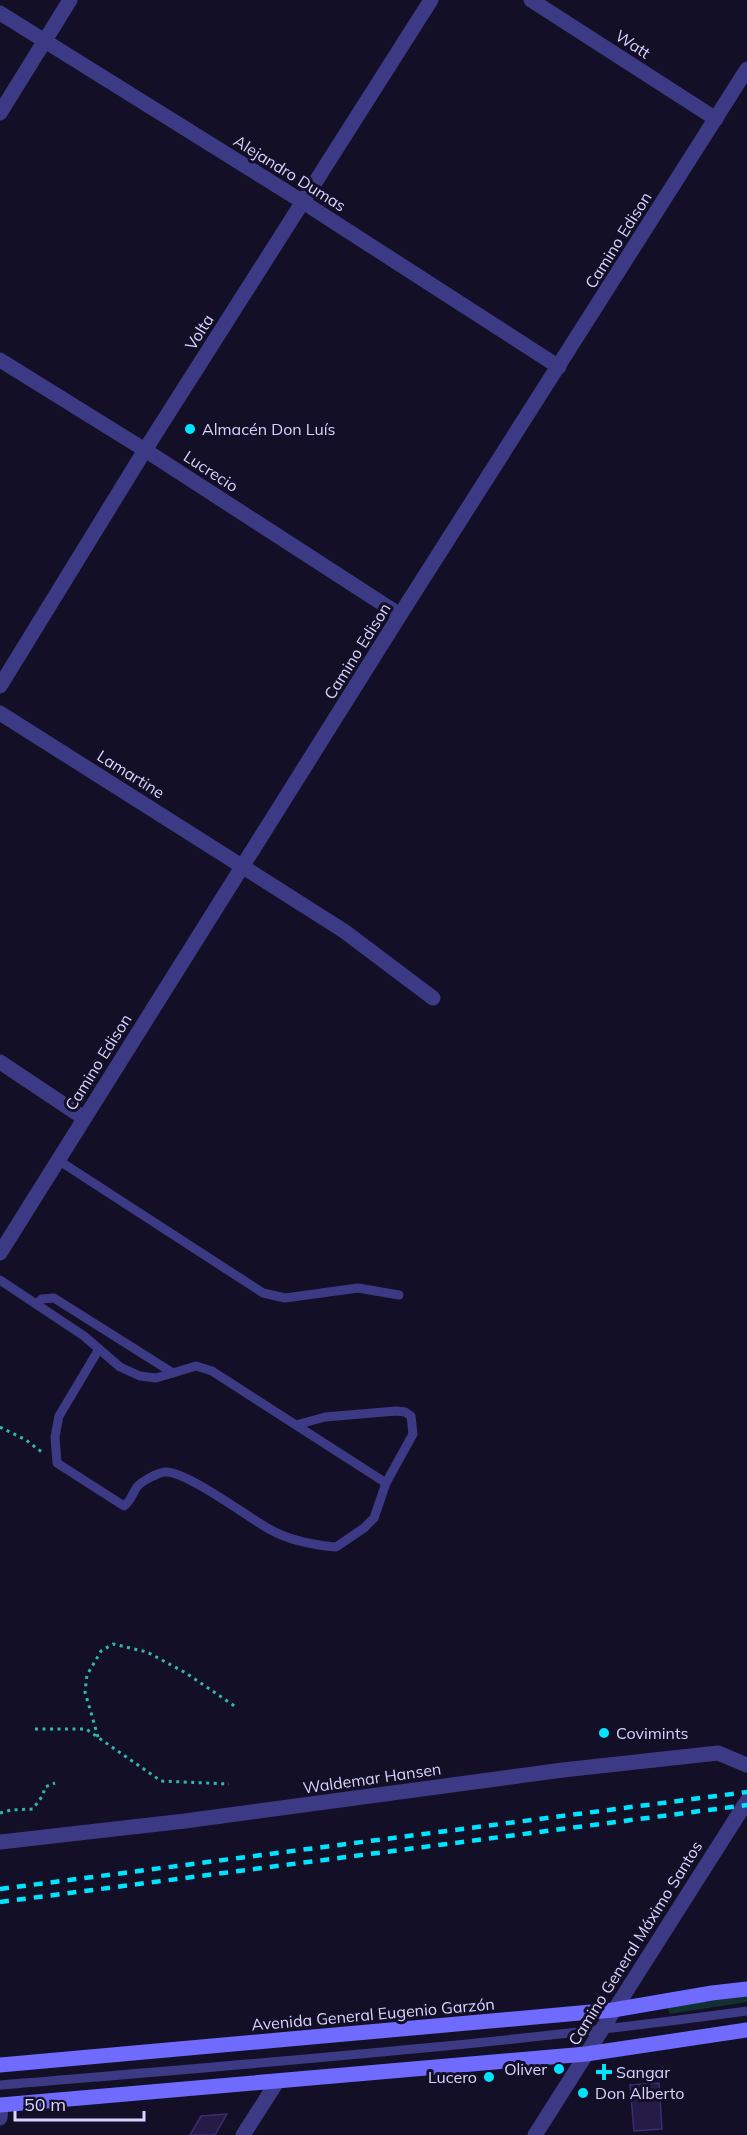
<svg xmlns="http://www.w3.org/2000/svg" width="747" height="2135" font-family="Mulish,sans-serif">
<rect width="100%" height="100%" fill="#130f26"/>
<path fill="#12302f" d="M747,1996V2002L669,2014L668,2007Z"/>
<g fill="#241b47" stroke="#3b2d73" stroke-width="1.5">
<path d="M659,2083L662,2129L634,2131L630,2085Z"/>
<path d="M227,2114L215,2135H190L201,2116Z"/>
</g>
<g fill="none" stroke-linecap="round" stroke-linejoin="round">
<g stroke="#2fb8b0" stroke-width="3" stroke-dasharray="3 4.5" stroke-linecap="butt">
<path d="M0,1427L26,1440L43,1453"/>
<path d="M35,1729H86L161,1781L229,1784"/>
<path d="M98,1737L85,1692L87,1675L101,1651L113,1644L147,1652L186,1673L236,1707"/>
<path d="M0,1813L11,1810L33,1809L43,1795L45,1787L55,1783"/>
</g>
<g stroke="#3d3a85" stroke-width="9">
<path d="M58,1160L263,1293L285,1298L358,1288L399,1295"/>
<path d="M0,1280L84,1336L120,1367L140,1376L156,1378L196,1366L212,1371L386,1483L413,1434L411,1416L405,1412L396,1411L325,1417L296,1425"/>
<path d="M36,1304L42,1299L54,1298L173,1373"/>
<path d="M99,1349L59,1416L55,1437L57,1463L124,1506C131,1501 132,1494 137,1487C142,1481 157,1473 165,1472C185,1470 249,1518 269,1529C290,1541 313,1545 336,1547L364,1528L374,1518L386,1483"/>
<path d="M0,2085C249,2064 499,2045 747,2011"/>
</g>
<g stroke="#3d3a85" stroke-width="15">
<path d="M531,0L716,119"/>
<path d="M0,13L303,202L559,367"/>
<path d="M0,113L70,0"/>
<path d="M0,360L145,450L400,615"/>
<path d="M0,686L145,450L431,0"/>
<path d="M0,713L344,931L433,998"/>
<path d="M0,1062L84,1118"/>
<path d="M0,1253L400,615L747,69"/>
<path d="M0,1842L185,1821L563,1770L718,1753L747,1765"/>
<path d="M0,2118L1,2105"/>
<path d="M243,2135L277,2082"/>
<path d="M535,2135L747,1801"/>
</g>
<g stroke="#6f6bff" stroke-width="15">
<path d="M0,2065L613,2010L712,1993L747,1989"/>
<path d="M0,2105L586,2054L747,2030"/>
</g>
<g stroke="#00e5ff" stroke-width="4.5" stroke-dasharray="9 8" stroke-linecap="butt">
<path d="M0,1889L747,1792"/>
<path d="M0,1902L747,1805"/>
</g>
</g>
<g fill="#00e5ff" stroke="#130f26" stroke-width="2">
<circle cx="190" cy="429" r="6"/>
<circle cx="604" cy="1733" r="6"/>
<circle cx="559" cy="2069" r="6"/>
<path d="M601 2063h6v6h6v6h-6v6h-6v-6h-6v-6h6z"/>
<circle cx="489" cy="2077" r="6"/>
<circle cx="583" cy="2093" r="6"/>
</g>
<g text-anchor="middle" stroke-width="6" stroke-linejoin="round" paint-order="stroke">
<g font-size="16" fill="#d9d4ff" stroke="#130f26">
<text transform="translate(633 44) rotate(33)" y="6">Watt</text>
<text transform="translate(290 173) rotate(32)" y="6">Alejandro Dumas</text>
<text transform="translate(618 240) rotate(-58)" y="6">Camino Edison</text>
<text transform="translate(199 332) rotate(-58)" y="6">Volta</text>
<text transform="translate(211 471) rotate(33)" y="6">Lucrecio</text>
<text transform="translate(357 651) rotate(-58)" y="6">Camino Edison</text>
<text transform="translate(131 774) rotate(32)" y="6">Lamartine</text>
<text transform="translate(98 1062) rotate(-58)" y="6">Camino Edison</text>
<text transform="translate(372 1778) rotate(-8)" y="6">Waldemar Hansen</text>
<text transform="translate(635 1943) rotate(-58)" y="6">Camino General Máximo Santos</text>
<text transform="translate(373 2014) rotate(-5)" y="6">Avenida General Eugenio Garzón</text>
</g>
<g font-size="16" fill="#d9d4ff" stroke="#130f26" text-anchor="start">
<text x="202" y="435">Almacén Don Luís</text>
<text x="616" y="1739">Covimints</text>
<text x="547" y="2075" text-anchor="end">Oliver</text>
<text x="616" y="2078">Sangar</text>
<text x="477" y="2083" text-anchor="end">Lucero</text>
<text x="595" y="2099">Don Alberto</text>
</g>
</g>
<path d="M15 2111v9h129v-9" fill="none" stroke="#d9d4ff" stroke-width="3"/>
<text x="24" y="2111" font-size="18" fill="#d9d4ff" stroke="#130f26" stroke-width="4.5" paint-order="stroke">50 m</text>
</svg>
